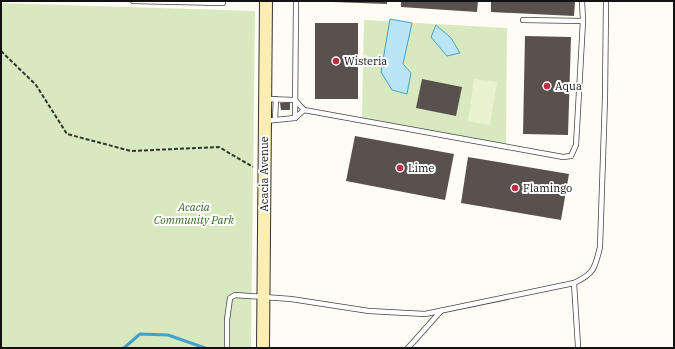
<svg xmlns="http://www.w3.org/2000/svg" width="675" height="349" font-family="'IBM Plex Serif',serif">
<rect width="100%" height="100%" fill="#fffcf5"/>
<g fill="#d9e9bf">
<path d="M1,3L255,11L251,348H1Z"/>
<path d="M364,20L507,28L506,144L362,119Z"/>
</g>
<path fill="#e9f1d0" d="M474,79L497,82L490,125L468,121Z"/>
<g fill="#bbe5f5" stroke="#44a2ca">
<path d="M390,19L412,23L403,64L411,73L407,94L392,90L381,72Z"/>
<path d="M436,25L451,38L460,53L447,56L431,37Z"/>
</g>
<g fill="none" stroke-linecap="round" stroke-linejoin="round">
<path stroke="#44a2ca" stroke-width="3" d="M124,348L140,334L168,335L205,348"/>
</g>
<g fill="#59514d">
<path d="M333,1H387V4L333,2Z"/>
<path d="M401,1H478L477,12L401,7Z"/>
<path d="M491,1H575L574,16L491,12Z"/>
<rect x="315" y="23" width="43" height="76"/>
<path d="M525,36L571,37L568,135L523,134Z"/>
<path d="M422,79L462,87L456,116L416,108Z"/>
<path d="M290,102V110H281L280,103Z"/>
<path d="M355,136L454,154L445,200L346,181Z"/>
<path d="M468,157L569,174L561,220L461,203Z"/>
</g>
<g fill="none" stroke-linecap="round" stroke-linejoin="round">
<g stroke="#444" stroke-width="6">
<g id="lane">
<path d="M133,1L223,3V1"/>
<path d="M523,20L583,21"/>
<path d="M265,99L295,100L304,110L563,157L571,156L576,145L583,21L582,1"/>
<path d="M295,118L296,1"/>
<path d="M275,119L276,99"/>
<path d="M265,121L295,118L304,110"/>
<path d="M574,283L578,346"/>
<path d="M227,348V320L230,298L235,295L291,299L369,311L425,314L574,283C594,274 595,268 600,247L605,98L606,1"/>
<path d="M408,348L441,311"/>
</g>
</g>
<g stroke="#333" stroke-width="14">
<path id="secondary" d="M263,348L266,1"/>
</g>
<path stroke="#333" stroke-width="2" stroke-dasharray="4 2" stroke-linecap="butt" d="M1,51L36,85L67,134L131,151L219,147L253,167"/>
<use href="#lane" stroke="#fff" stroke-width="4.5"/>
<use href="#secondary" stroke="#fcedb3" stroke-width="12"/>
</g>
<g fill="#be2c41" stroke="#fff" stroke-width="1.5">
<circle cx="336" cy="61" r="4"/>
<circle cx="547" cy="86" r="4"/>
<circle cx="400" cy="168" r="4"/>
<circle cx="515" cy="188" r="4"/>
</g>
<g text-anchor="middle" stroke-width="4" stroke-linejoin="round" paint-order="stroke">
<g font-size="11" fill="#111" stroke="#fff" text-anchor="start">
<text x="344" y="65">Wisteria</text>
<text x="555" y="90">Aqua</text>
<text x="408" y="172">Lime</text>
<text x="523" y="192">Flamingo</text>
</g>
<g font-size="11" fill="#111" stroke="#fff">
<text transform="translate(264 174) rotate(-90)" y="4">Acacia Avenue</text>
</g>
<g font-size="11" font-style="italic" fill="#376822" stroke="#fff">
<text x="194" y="211">Acacia<tspan x="194" dy="13">Community Park</tspan></text>
</g>
</g>
<rect width="675" height="349" fill="none" stroke="#111111" stroke-width="4"/>
</svg>
